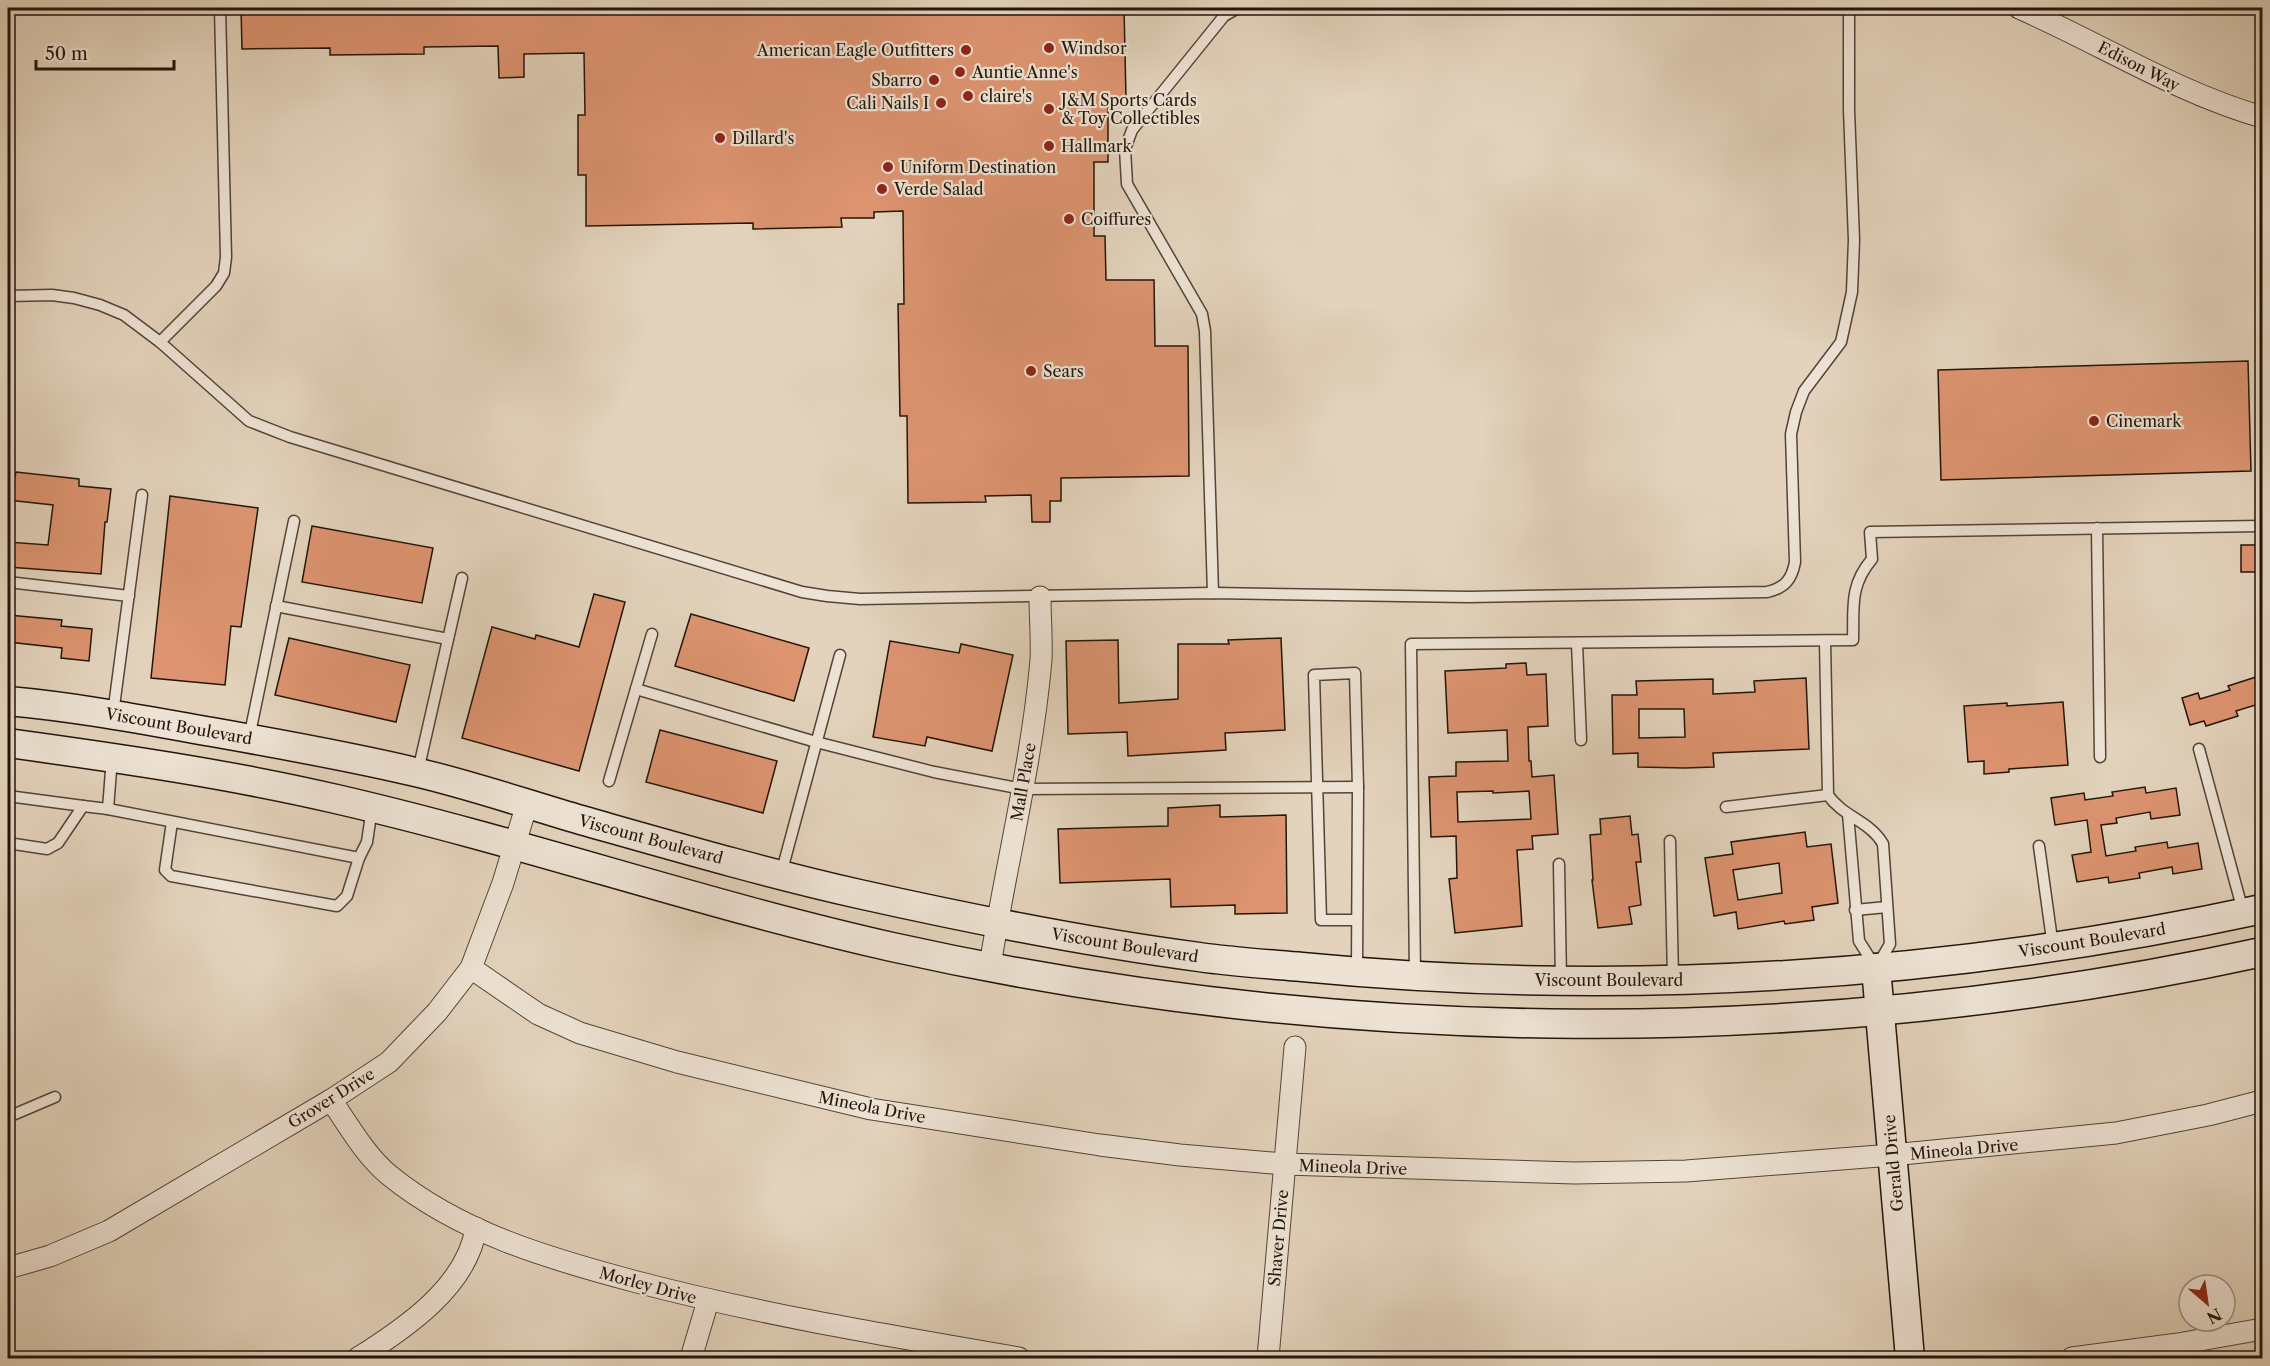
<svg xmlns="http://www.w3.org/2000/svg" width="2270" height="1366" font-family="'Libre Caslon Text',serif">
<rect width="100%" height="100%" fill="#e3d3bc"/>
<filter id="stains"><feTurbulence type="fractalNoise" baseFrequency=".00333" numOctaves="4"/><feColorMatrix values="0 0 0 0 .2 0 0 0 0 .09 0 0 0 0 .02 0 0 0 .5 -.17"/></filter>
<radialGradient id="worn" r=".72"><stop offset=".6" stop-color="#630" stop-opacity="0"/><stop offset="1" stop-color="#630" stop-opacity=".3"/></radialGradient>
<g fill="#dd9470" stroke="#23150b" stroke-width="1.5" fill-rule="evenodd">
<path d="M241,8H1124L1126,99H1108V162H1094V236H1105L1106,280H1154L1155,346H1188L1189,476L1061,478V501H1050V522H1032L1031,495L985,496L986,502L908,503L907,416H900L898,304H904L903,211L874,212V218H841L842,227L753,229V223L586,226V175H578V115H585L584,53L524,54V77L499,78L498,46L424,47V54L330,55V48L242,49Z"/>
<path d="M2248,361L2251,471L1941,480L1938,370Z"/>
<path d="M16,472L79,479V486L111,489L107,522H105L101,574L8,567V542L48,545L53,505L8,500V476L15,477Z"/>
<path d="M170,496L258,508L241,627L231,626L225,685L151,678Z"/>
<path d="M312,526L433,548L422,603L302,582Z"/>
<rect x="2241" y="545" width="21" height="27"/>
<path d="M594,594L625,602L579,771L462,738L492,627L535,639L536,635L579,647Z"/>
<path d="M691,614L809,648L794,701L675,666Z"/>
<path d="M8,615L62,620L61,626L92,629L89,661L61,658L62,648L8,642Z"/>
<path d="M289,638L410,665L396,722L275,695Z"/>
<path d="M1281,638L1285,730L1225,733L1226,750L1128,756L1127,732L1068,734L1066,641L1118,640L1119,703L1178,699V644H1229L1228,640Z"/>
<path d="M890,641L959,653L961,644L1013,655L992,751L927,737L925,746L873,737Z"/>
<path d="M1526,663L1527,675L1546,674L1548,726L1528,727L1529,761H1531L1532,777L1554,775L1558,834L1532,836L1533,849L1517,850L1522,926L1455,933L1449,879L1457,878L1456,836L1431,837L1429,777L1456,776V762L1508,761L1507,730L1448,733L1445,671L1506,668V664ZM1493,791V793L1529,791L1531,819L1458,822L1457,792Z"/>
<path d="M2259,676L2262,687V703L2236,711L2238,716L2206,726L2204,721L2190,725L2182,698L2198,693L2200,699L2230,690L2228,686Z"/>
<path d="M1806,678L1809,749L1713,753L1714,767L1685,768L1638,767V753L1613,754L1612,695H1637L1636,681L1713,679V694L1755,692L1754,681ZM1639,709H1684L1685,737L1639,738Z"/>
<path d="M2063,702L2068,765L2009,769V772L1984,774V761L1968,762L1964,706L2007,703V706Z"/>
<path d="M660,730L777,761L763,813L646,782Z"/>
<path d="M2145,787L2146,793L2176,788L2180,815L2151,819L2150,812L2116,818L2117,823L2101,825L2106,856L2136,851L2135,847L2167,842L2168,848L2198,843L2202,869L2173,874L2172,867L2139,873L2140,878L2109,883L2108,877L2077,882L2072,855L2091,852L2087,820L2055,825L2051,798L2084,793L2085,800L2113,796L2112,792Z"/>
<path d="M1220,805V817L1286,815L1287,913L1235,914V905L1171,907L1170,879L1060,883L1058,829L1168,826V808Z"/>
<path d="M1630,816L1632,835L1638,834L1641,862H1636L1641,905L1629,907L1632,924L1598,928L1592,880H1593L1590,835L1601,834L1600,819Z"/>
<path d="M1805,832L1807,847L1831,844L1838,903L1812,907L1814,920L1785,924L1784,921L1738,929L1736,912L1714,916L1705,858L1733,854L1731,842ZM1779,863L1782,893L1738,900L1733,870Z"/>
</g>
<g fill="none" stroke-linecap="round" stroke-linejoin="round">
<g stroke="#534437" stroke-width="13">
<g id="lane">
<path d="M8,296L52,295L74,298L100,305L124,315L160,342L249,421L290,437L802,592L827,596L860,599L1213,593L1468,597L1767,592C1785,588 1792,579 1795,562L1791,434L1796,412L1804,391L1841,342L1852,292L1854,240L1849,110V8"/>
<path d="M160,342L216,286L224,273L226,257L220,8"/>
<path d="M2097,528L2100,757"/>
<path d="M8,582L129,596"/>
<path d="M1213,593L1205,331L1202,314L1127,184L1125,149L1132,130L1224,16L1238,8"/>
<path d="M276,606L448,639"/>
<path d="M1825,641L1828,795C1843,817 1870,821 1883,844L1890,944L1876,968L1859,941L1848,814"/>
<path d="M1577,643L1581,740"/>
<path d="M636,689L816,742L934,772L1023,789L1358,787"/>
<path d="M113,714L142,495"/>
<path d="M249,738L294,521"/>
<path d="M2199,749L2243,911"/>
<path d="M418,771L462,578"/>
<path d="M609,781L652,634"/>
<path d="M8,796L83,806L58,843L47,849L8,843"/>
<path d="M83,806L108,809L112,758"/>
<path d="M1726,807L1828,795"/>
<path d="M108,809L359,858"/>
<path d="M172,822L165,870L171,876L337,906L347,896L359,858L367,842L372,808"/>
<path d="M1670,841L1673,978"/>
<path d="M2039,846L2053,947"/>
<path d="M1559,864L1561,981"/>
<path d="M781,874L840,655"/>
<path d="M1855,910L1887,907"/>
<path d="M1356,920H1321L1314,675L1355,673L1358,787L1357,969"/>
<path d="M1415,974L1411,644L1853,640C1854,608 1849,586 1872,559L1870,532L2262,526"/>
<path d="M8,1117L55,1097"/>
</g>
</g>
<g stroke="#534437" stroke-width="23">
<g id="street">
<path d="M2019,8C2101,44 2176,92 2262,117"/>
<path d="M990,966C1006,864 1032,763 1041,660C1042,639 1040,618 1040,597"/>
<path d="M471,968L538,1014L580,1033L677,1062L871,1109L1100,1145L1180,1155L1284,1164L1575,1173L1686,1171L1892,1155L2116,1133L2208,1115L2262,1101"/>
<path d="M331,1100C349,1126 365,1155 389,1175C460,1233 550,1259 637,1282C763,1315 891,1336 1019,1358"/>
<path d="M8,1268L50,1256L109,1231L331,1100L389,1062L437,1012L471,968L503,883L527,804"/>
<path d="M358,1358C404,1329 467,1287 476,1228"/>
<path d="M691,1358L708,1301"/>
<path d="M1268,1358L1295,1047"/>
<path d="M2072,1358L2178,1344L2262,1329"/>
</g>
</g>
<g stroke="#23150b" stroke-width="31">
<g id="secondary">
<path d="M8,701C76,707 144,720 212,732C280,744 348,756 415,772C471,785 526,804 581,820C673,846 766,873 859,894C971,919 1085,942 1199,957C1233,962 1267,964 1302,967C1622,998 1948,977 2262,909"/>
<path d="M8,743C118,758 228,774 336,799C523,842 705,905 892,947C1342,1047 1812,1050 2262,952"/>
<path d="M1876,968L1910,1358"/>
</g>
</g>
<use href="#lane" stroke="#ede2d3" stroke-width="10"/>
<use href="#street" stroke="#ede2d3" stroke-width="21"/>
<use href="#secondary" stroke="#ede2d3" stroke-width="28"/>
</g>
<g fill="#8f2418" stroke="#ede2d3" stroke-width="2">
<circle cx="1049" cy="48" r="6"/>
<circle cx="966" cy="50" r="6"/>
<circle cx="960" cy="72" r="6"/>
<circle cx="934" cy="80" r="6"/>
<circle cx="968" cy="96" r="6"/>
<circle cx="941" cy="103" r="6"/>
<circle cx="1049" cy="109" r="6"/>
<circle cx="720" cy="138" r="6"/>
<circle cx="1049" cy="146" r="6"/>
<circle cx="888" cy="167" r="6"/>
<circle cx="882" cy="189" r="6"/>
<circle cx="1069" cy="219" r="6"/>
<circle cx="1031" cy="371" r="6"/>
<circle cx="2094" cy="421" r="6"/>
</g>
<g text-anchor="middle" stroke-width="4.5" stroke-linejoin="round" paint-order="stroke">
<g font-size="16" fill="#23150b" stroke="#ede2d3" text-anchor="start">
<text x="1061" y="54">Windsor</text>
<text x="954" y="56" text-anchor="end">American Eagle Outfitters</text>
<text x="972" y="78">Auntie Anne's</text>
<text x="922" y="86" text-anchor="end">Sbarro</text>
<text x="980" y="102">claire's</text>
<text x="1061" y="106">J&amp;M Sports Cards<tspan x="1061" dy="18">&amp; Toy Collectibles</tspan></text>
<text x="929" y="109" text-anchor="end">Cali Nails I</text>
<text x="732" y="144">Dillard's</text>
<text x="1061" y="152">Hallmark</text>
<text x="900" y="173">Uniform Destination</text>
<text x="894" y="195">Verde Salad</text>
<text x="1081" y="225">Coiffures</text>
<text x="1043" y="377">Sears</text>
<text x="2106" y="427">Cinemark</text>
</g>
<g font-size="16" fill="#23150b" stroke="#ede2d3">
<text transform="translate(2139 66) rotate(27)" y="6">Edison Way</text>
<text transform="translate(179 726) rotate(10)" y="6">Viscount Boulevard</text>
<text transform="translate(1023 782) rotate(-80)" y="6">Mall Place</text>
<text transform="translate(651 839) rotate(15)" y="6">Viscount Boulevard</text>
<text transform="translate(2092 940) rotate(-9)" y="6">Viscount Boulevard</text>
<text transform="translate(1125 945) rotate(9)" y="6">Viscount Boulevard</text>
<text x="1609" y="986">Viscount Boulevard</text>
<text transform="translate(331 1098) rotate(-32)" y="6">Grover Drive</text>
<text transform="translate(872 1107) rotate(11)" y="6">Mineola Drive</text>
<text transform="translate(1964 1149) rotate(-5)" y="6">Mineola Drive</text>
<text transform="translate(1893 1163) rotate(-95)" y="6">Gerald Drive</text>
<text transform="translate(1353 1167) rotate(2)" y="6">Mineola Drive</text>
<text transform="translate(1278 1238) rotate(-85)" y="6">Shaver Drive</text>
<text transform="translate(648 1285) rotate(15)" y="6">Morley Drive</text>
</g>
</g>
<rect width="2270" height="1366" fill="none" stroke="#e3d3bc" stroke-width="30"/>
<rect x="9" y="9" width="2252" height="1348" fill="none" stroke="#23150b" stroke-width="3"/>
<rect x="15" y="15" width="2240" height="1336" fill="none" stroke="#23150b" stroke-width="1.5"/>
<g transform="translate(2207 1303) rotate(151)"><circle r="28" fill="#ede2d3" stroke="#9c9083" stroke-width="1.5"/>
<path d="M0-4.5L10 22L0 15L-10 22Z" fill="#8f2418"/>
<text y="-9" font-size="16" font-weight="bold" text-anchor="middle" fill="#23150b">N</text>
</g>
<path d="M36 60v9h138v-9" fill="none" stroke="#23150b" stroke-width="3"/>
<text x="45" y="60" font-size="18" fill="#23150b" stroke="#ede2d3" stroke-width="4.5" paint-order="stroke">50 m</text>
<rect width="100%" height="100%" filter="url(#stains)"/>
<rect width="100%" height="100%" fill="url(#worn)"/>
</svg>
